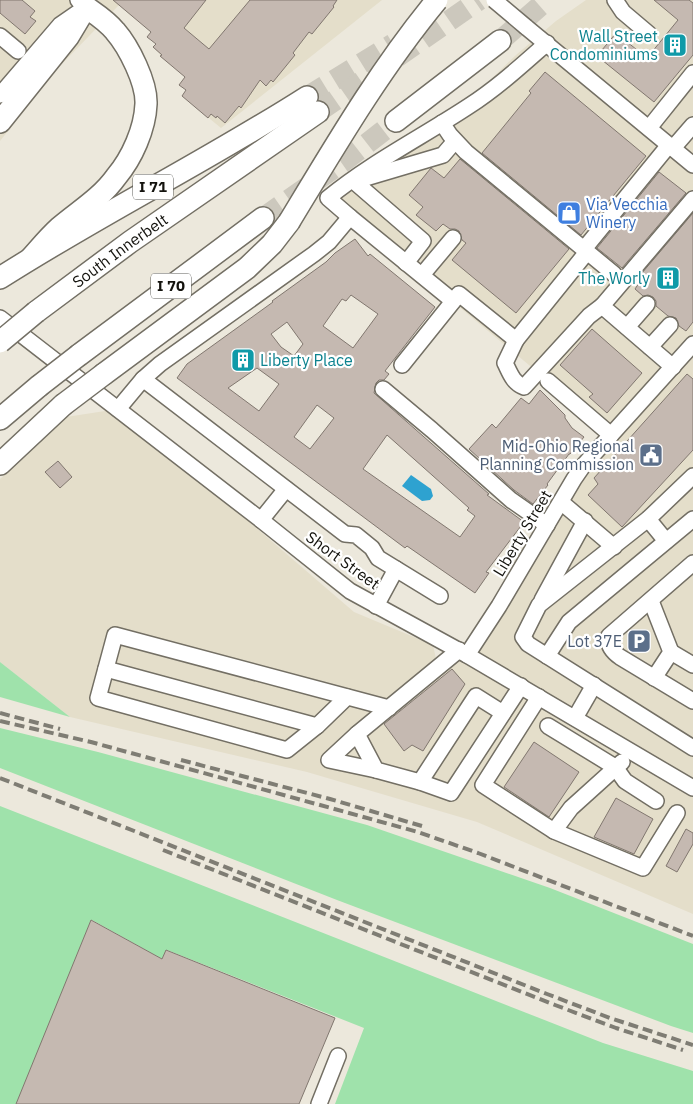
<svg xmlns="http://www.w3.org/2000/svg" width="693" height="1104" font-family="'IBM Plex Sans',sans-serif">
<rect width="100%" height="100%" fill="#ece8dc"/>
<g fill="#e4deca">
<path d="M0,0H382L221,128L182,96L186,90L179,85L185,77L160,56L161,55L153,47L156,44L151,32L119,5L60,66L0,141Z"/>
<path d="M586,0H693V914L477,822L307,772L70,717L0,662V479L66,417L118,409L354,612L433,645L436,659L483,632L608,431L325,195L340,180L483,87L516,55L556,21Z"/>
</g>
<g fill="#9fe2ab">
<path d="M0,662L70,717L0,697Z"/>
<path d="M0,728L98,752L367,825L550,888L693,944V1033L671,1026L337,900L0,768Z"/>
<path d="M0,806L603,1043L693,1071V1104H335L364,1028L167,950L162,959L92,920L21,1104H0Z"/>
</g>
<path fill="#2ea2d0" d="M411,475L431,489L433,496L430,500L422,501L402,486Z"/>
<g fill="#c5b9b1" stroke="#81776f" fill-rule="evenodd">
<path d="M0,0H22L35,11L30,17L36,21L25,34L0,13Z"/>
<path d="M113,0H206L184,28L209,49L250,0H337L333,6L334,7L312,34L309,32L293,53L295,55L273,82L271,80L266,86L260,80L241,108L239,106L225,123L217,116L216,118L211,114L208,118L182,96L186,90L179,85L185,77L160,56L162,55L153,47L156,44L147,37L151,32Z"/>
<path d="M654,0H689L693,3V55L654,102L597,56L616,33L647,58L678,20Z"/>
<path d="M545,72L646,156L581,235L482,153L531,93L529,91Z"/>
<path d="M460,159L569,249L516,313L452,260L466,243L462,240L459,231L455,229H450L443,224L436,231L416,215L423,207L409,195L431,168L444,178Z"/>
<path d="M659,172L686,193L622,268L597,248Z"/>
<path d="M693,213V322L686,331L679,326L676,318L668,316L656,306V301L653,297L648,295L643,296L635,289L639,283L636,280Z"/>
<path d="M355,239L368,256L370,254L435,307L385,371L389,374L384,380H379L376,383L374,393L489,494L487,495L524,522L486,572L489,573L475,593L407,546L405,548L177,378L187,364L273,302L272,301L326,262L335,253ZM351,295L378,314L353,348L323,326L342,299L346,301ZM287,322L303,344L294,356L281,347L271,334ZM257,368L279,384L259,411L228,388ZM317,405L334,418L310,449L294,437ZM387,435L469,508L467,510L475,516L460,537L363,469Z"/>
<path d="M592,329L642,373L607,413L589,397L593,394L560,365Z"/>
<path d="M687,374L693,379V450L622,527L588,495L598,484L594,478Z"/>
<path d="M540,390L565,415V418L572,428L584,437L570,454H569L547,484L548,485L533,504L514,490L469,449L492,424L496,428L521,398L529,404Z"/>
<path d="M58,461L72,477L60,488L45,472Z"/>
<path d="M452,669L465,684L423,751L412,745L404,751L384,724Z"/>
<path d="M534,742L579,772L549,817L504,787Z"/>
<path d="M616,798L653,819L634,854L594,837Z"/>
<path d="M686,829L693,833V844L677,872L666,866Z"/>
<path d="M91,920L162,959L166,950L335,1018L299,1104H16Z"/>
</g>
<g fill="none" stroke-linecap="round" stroke-linejoin="round">
<g stroke="#ccc8bd" stroke-width="21" stroke-dasharray="21 11" stroke-linecap="butt">
<path d="M500,41L547,0"/>
<path d="M307,97L393,44"/>
<path d="M318,112L479,0"/>
<path d="M263,218L347,159L396,121"/>
</g>
<g stroke="#736f64" stroke-width="18">
<g id="minor">
<path d="M615,0L623,12L649,34"/>
<path d="M526,27L693,165"/>
<path d="M0,36L18,51"/>
<path d="M0,95L60,25L86,7L78,0"/>
<path d="M442,123L450,135L466,152L614,274"/>
<path d="M649,128L693,73"/>
<path d="M673,148L693,125"/>
<path d="M584,249L669,145"/>
<path d="M406,263L423,241L357,184L362,179L443,155L455,141"/>
<path d="M422,275L453,238"/>
<path d="M453,301L350,217L328,198C372,162 422,137 469,106C497,88 522,65 547,43"/>
<path d="M0,318L261,520L350,591L467,655L693,788"/>
<path d="M627,327L647,304"/>
<path d="M516,340L505,363C510,373 513,383 524,387L589,316L602,306"/>
<path d="M650,347L670,325"/>
<path d="M402,365L459,294L516,340L587,252"/>
<path d="M673,367L602,306L693,199"/>
<path d="M143,379L345,534L356,535L372,548L378,558L440,596"/>
<path d="M548,381L611,435"/>
<path d="M383,389L432,430L511,500L547,525"/>
<path d="M118,409L143,379L160,364L314,254L329,242L350,217"/>
<path d="M561,502L614,547"/>
<path d="M648,519L666,541"/>
<path d="M261,520L286,489"/>
<path d="M693,563L609,636C607,646 613,652 620,657L693,701"/>
<path d="M542,600L585,521"/>
<path d="M651,601L671,652L654,678"/>
<path d="M376,606L396,569"/>
<path d="M459,650L357,734L376,770L420,782L451,793L521,686"/>
<path d="M671,652L693,665"/>
<path d="M467,655L499,606L574,479L583,466L693,344"/>
<path d="M547,656L569,622L693,519"/>
<path d="M106,669L317,726L347,697"/>
<path d="M539,697L483,785L554,831L643,868L677,813"/>
<path d="M575,718L594,685"/>
<path d="M317,726L287,750L98,698L115,635L389,708"/>
<path d="M548,726L615,767L625,781L656,801"/>
<path d="M357,734L329,760L376,770"/>
<path d="M693,748L528,644L523,637L539,605L648,519L693,476"/>
<path d="M420,782L476,696L503,713"/>
<path d="M554,831L571,808L622,762"/>
<path d="M319,1104L338,1056"/>
</g>
</g>
<g stroke="#736f64" stroke-width="24">
<g id="highway">
<path d="M396,121L500,41"/>
<path d="M0,122L68,37L86,7C96,14 107,21 115,31C129,47 147,83 146,104C145,129 132,158 116,177C101,198 79,211 59,228C49,237 40,248 31,258"/>
<path d="M0,278C100,214 207,161 307,97"/>
<path id="s1" d="M36,312L130,242L318,112"/>
<path d="M79,355L263,218"/>
<path d="M104,374L247,268L272,244L289,222"/>
<path d="M0,419L39,386"/>
<path d="M0,464L63,405"/>
</g>
</g>
<use href="#minor" stroke="#fff" stroke-width="15"/>
<use href="#highway" stroke="#fff" stroke-width="21"/>
<g stroke="#7f7d74" stroke-width="4" stroke-dasharray="10 5" stroke-linecap="butt">
<path d="M0,713L60,729"/>
<path d="M0,721L91,742L418,832L478,853L693,936"/>
<path d="M181,760L330,799L422,826"/>
<path d="M0,778L547,994L610,1018L693,1045"/>
<path d="M163,850L555,1005L616,1028L683,1050"/>
</g>
<g stroke="#736f64" stroke-width="18" stroke-linecap="butt">
<path id="minor-bridge" d="M494,0L526,27"/>
</g>
<g stroke="#736f64" stroke-width="24" stroke-linecap="butt">
<g id="highway-bridge">
<path d="M289,222C335,146 380,69 437,0"/>
<path d="M0,342L36,312"/>
<path d="M39,386L79,355"/>
<path d="M63,405L104,374"/>
</g>
</g>
<use href="#minor-bridge" stroke="#fff" stroke-width="15"/>
<use href="#highway-bridge" stroke="#fff" stroke-width="21"/>
</g>
<defs>
<g id="building-square" transform="scale(1.25)"><rect x="-9" y="-9" width="18" height="18" rx="4" fill="#0f9aa8" stroke="#fff"/><path d="M-4-6H4V6H1V3H-1V6H-4ZM-2.5-4.3h1.7v1.8h-1.7ZM.8-4.3h1.7v1.8H.8ZM-2.5-1h1.7V.8h-1.7ZM.8-1h1.7V.8H.8Z" fill="#fff"/></g>
<g id="shop-square" transform="scale(1.25)"><rect x="-9" y="-9" width="18" height="18" rx="4" fill="#3f7fe0" stroke="#fff"/><path d="M-5-2.5h2.3a2.7 3.5 0 0 1 5.4 0H5L5.5 6h-11ZM-1.5-2.5h3a1.5 2.3 0 0 0-3 0Z" fill="#fff"/></g>
<g id="civic-square" transform="scale(1.25)"><rect x="-9" y="-9" width="18" height="18" rx="4" fill="#5c6f8a" stroke="#fff"/><path d="M-.6-6.5H3V-4.5H.6V-3L4-1V1h2V6H-6V1h2V-1L-.6-3ZM-1.2 2.5V6h2.4V2.5Z" fill="#fff"/></g>
<g id="parking-square" transform="scale(1.25)"><rect x="-9" y="-9" width="18" height="18" rx="4" fill="#5c6f8a" stroke="#fff"/><path d="M-3.5-5.5H1a3.5 3.5 0 0 1 0 7H-1V5.5H-3.5ZM-1-3.4V-.6H.8a1.4 1.4 0 0 0 0-2.8Z" fill="#fff"/></g>
</defs>
<g fill-rule="evenodd">
<use href="#building-square" x="675" y="45"/>
<use href="#shop-square" x="569" y="213"/>
<use href="#building-square" x="668" y="278"/>
<use href="#building-square" x="243" y="360"/>
<use href="#civic-square" x="651" y="455"/>
<use href="#parking-square" x="639" y="641"/>
</g>
<g text-anchor="middle" stroke-width="4.5" stroke-linejoin="round" paint-order="stroke">
<g fill="#fff" stroke="#5a5a56" stroke-width="1">
<rect x="133" y="174.5" width="40" height="25" rx="4"/>
<rect x="151" y="273.5" width="40" height="25" rx="4"/>
</g>
<g font-size="15" font-weight="bold" fill="#14130e">
<text x="153" y="192">I 71</text>
<text x="171" y="291">I 70</text>
</g>
<g font-size="16" fill="#0d838f" stroke="#fff" text-anchor="end">
<text x="658" y="42">Wall Street<tspan x="658" dy="18">Condominiums</tspan></text>
<text x="650" y="284">The Worly</text>
<text x="260" y="366" text-anchor="start">Liberty Place</text>
</g>
<g font-size="16" fill="#366cbe" stroke="#fff" text-anchor="start">
<text x="586" y="210">Via Vecchia<tspan x="586" dy="18">Winery</tspan></text>
</g>
<g font-size="16" fill="#14130e" stroke="#fff">
<text dy="6" stroke="none"><textPath href="#s1" startOffset="104">South Innerbelt</textPath></text>
<text transform="translate(522 533) rotate(-59)" y="6">Liberty Street</text>
<text transform="translate(343 560) rotate(36)" y="6">Short Street</text>
</g>
<g font-size="16" fill="#4e5e75" stroke="#fff" text-anchor="end">
<text x="634" y="452">Mid-Ohio Regional<tspan x="634" dy="18">Planning Commission</tspan></text>
<text x="622" y="647">Lot 37E</text>
</g>
</g>
</svg>
